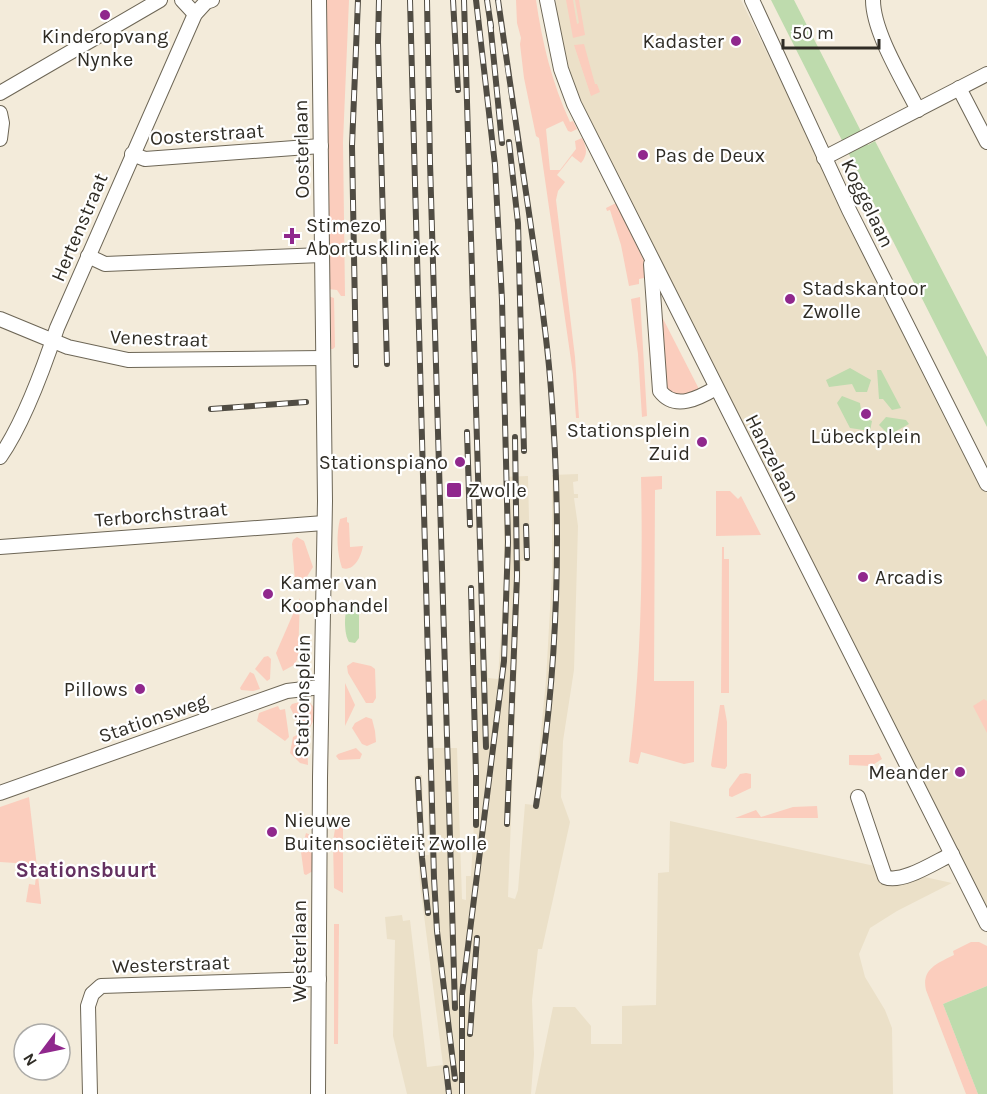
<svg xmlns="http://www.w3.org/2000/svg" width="987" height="1094" font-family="Karla,sans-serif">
<rect width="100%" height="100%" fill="#f3ebda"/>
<g fill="#ebe0c8">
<path d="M556,0H741L884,292L987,494V910L587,116L570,72L558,28Z"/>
<path d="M578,474V481L573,482L574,494H578V498H574L578,526L574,670L563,741L561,797L570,822L542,949H538L532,1000L534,1054L531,1094H407L393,1036L395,940L387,939L385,917L402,915L403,921L410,920L427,1067L443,1065L420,884L414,776L422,775L425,855H429L427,748H457L462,899L466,900V876H471L475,804L469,641L485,644L488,678L498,679L504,581V477L528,476L530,561H521L508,897L515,899L518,890L525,804L534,805L546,680L552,574V475Z"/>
<path d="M670,821L952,883L897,911L870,928L859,954L865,977L885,1010L892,1028L893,1094H535L553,1007H575L591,1026V1044H622V1006L656,1005L658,873L669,872Z"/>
</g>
<g fill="#fbcdbd">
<path d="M325,0H349L343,142L345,296H341L337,290L328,289Z"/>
<path d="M516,0H536C542,42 552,83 570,122L573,121L577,129L571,132L568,131L563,121L546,129L550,170H560L576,149L575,141L582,138C587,148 588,154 581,163L572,156L557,175L565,182L558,191L556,200L575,357L579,418H576L573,374L539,138L536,136L524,78L520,44L521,38L517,23Z"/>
<path d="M566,0H573L577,24L579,23L575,0H579L585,35L573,38Z"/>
<path d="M584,44L595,84H597L600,92L591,96L574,45Z"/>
<path d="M616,203L647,267L648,273L644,278L639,279V284L629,286L621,245L610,210L607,211L606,208Z"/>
<path d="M328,296L334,298L335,347L333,349H328Z"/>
<path d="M640,297L647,416L642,417L638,354L631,299Z"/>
<path d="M657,307L700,391L697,393L674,396L666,391Z"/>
<path d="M662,476V489L655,490L654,681H694V762L684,764L641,752L638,764L629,762C641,667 643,572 641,477Z"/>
<path d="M716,491H730L738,499L741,496L761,535L716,536Z"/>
<path d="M347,517V522L349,523L350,547L363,546C361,557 354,572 342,568C337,552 336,536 340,519Z"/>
<path d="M297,537L304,541L313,567L303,583L299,585L295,581L292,544L293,540Z"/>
<path d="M722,547H724V559H729V693H721Z"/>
<path d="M300,598L298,658L294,665L283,671L276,653Z"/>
<path d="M268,656L271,659L270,679L267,681L255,669L264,657Z"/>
<path d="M353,662L371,666L375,669L376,698L373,703H366L348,673L347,666Z"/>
<path d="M250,672L254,674L260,689L253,691L241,690L240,688Z"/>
<path d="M345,683L355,705L345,726Z"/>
<path d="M984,699L987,701V733L973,706Z"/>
<path d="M307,700L314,707C314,720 315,727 301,730L290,707L292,704Z"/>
<path d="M720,705H724L727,722V766L725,769L712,767L711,765Z"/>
<path d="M278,706L280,710L285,709L289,737L285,741L257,721L259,713Z"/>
<path d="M366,717L372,719L375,731L376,742L367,746L362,744L352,728L355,723Z"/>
<path d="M297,735L307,743L308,765L300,763L290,753L293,737Z"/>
<path d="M356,748L362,754L360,759L339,760L336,756L338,754Z"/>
<path d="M879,753L882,759L871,766L849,765V755H873Z"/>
<path d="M746,773L751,774V788L732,797L729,796V789L740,774Z"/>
<path d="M29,797L41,902V904L26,902L29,884L35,885L36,876L30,874L31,864L0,862V807Z"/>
<path d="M817,806L818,818H735L756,810L761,817L793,807Z"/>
<path d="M343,825V893L334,888L333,841L335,829Z"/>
<path d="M306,833L313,836V871L306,875L304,874L301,852Z"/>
<path d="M334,924H339L338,1044H334Z"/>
<path d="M971,942H979L987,946V986L943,1004L978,1094H966L926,990C921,969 938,963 954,955L953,951Z"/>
</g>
<g fill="#bedbad">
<path d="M771,0H794L868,145L875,141L987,357V427Z"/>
<path d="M850,368L871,380L867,392H856L852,384L829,387L826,380Z"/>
<path d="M877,370H881L901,408L892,410L883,399H879Z"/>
<path d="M842,396L860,403L862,417L872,421L870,431L850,428L837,403Z"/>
<path d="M886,417L906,420L909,424L889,435L879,425Z"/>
<path d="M350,603H355L359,607V638L355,643L349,642C344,635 343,610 350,603Z"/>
<path d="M987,986V1094H978L943,1004Z"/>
</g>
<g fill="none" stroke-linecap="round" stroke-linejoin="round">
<g stroke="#6d6656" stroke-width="16">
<g id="minor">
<path d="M182,0L195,14"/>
<path d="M547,0L561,69L574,104L987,924"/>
<path d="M752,0L849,210L987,484"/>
<path d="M873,0C873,32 903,80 918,110"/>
<path d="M959,88L987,142"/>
<path d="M0,93L160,0"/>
<path d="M0,113L2,123L0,139"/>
<path d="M132,154L145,159L321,146"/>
<path d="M824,158L987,74"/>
<path d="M88,256L105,264L322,255"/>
<path d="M651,264L660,391C675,411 699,398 716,388"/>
<path d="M0,319L68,347L128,360L323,358"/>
<path d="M0,457C23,424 44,367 57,328L195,14L206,2L212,0"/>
<path d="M0,547L324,523"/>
<path d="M0,793L287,691L321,687"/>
<path d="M858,797L885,877C902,884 935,862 952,854"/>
<path d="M90,1094L88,1006L92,994L101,986L319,979"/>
<path d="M318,1094L320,778L325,501L319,0"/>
</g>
</g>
<use href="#minor" stroke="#fff" stroke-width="14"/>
<g stroke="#504c43" stroke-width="6">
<g id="rail">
<path d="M379,0L378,42L387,364"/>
<path d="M410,0L434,878L437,931L455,1079"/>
<path d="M427,0L430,162L455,1008"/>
<path d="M453,0L458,90"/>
<path d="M464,0L486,747"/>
<path d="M487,0L491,27"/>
<path d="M498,0C508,73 519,146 530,220C538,276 547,333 551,390C562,528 558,670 536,806"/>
<path d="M490,21L502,143"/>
<path d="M509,142L518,223L524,451"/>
<path d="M356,365L352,146L358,0"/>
<path d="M211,409L306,402"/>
<path d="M467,432L470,525"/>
<path d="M526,526L527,558"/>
<path d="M471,588L476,775V825"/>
<path d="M418,779L422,858L428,913"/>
<path d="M507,824L517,576L515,437"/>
<path d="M470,1034L477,938"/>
<path d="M446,1068L449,1094"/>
<path d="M462,1094V994L504,661L508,542L502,300L495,165L476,0"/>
</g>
</g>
<use href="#rail" stroke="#fff" stroke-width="4" stroke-dasharray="11" stroke-linecap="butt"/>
</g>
<g fill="#90288d" stroke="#fff" stroke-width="2">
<circle cx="105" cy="15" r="6"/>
<circle cx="736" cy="41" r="6"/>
<circle cx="643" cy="155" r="6"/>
<path d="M289 227h6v6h6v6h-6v6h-6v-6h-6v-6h6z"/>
<circle cx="790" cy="299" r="6"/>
<circle cx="866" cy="414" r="6"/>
<circle cx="702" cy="442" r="6"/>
<circle cx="460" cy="462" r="6"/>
<rect x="446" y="482" width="16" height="16" rx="3"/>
<circle cx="863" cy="577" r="6"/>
<circle cx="268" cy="594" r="6"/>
<circle cx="140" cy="689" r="6"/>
<circle cx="960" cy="772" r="6"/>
<circle cx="272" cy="832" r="6"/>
</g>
<g text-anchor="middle" stroke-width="4.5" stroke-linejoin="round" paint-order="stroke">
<g font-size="20" fill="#2f2c25" stroke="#fff" text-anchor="start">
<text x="105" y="43" text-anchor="middle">Kinderopvang<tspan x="105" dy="23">Nynke</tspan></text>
<text x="724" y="48" text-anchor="end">Kadaster</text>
<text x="655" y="162">Pas de Deux</text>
<text x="306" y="232">Stimezo<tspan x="306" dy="23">Abortuskliniek</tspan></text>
<text x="802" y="295">Stadskantoor<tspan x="802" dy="23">Zwolle</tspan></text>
<text x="690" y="437" text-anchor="end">Stationsplein<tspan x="690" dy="23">Zuid</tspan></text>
<text x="866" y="443" text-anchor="middle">Lübeckplein</text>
<text x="448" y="469" text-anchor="end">Stationspiano</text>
<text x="468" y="497">Zwolle</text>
<text x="875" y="584">Arcadis</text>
<text x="280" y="589">Kamer van<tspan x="280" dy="23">Koophandel</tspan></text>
<text x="128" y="696" text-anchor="end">Pillows</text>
<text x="948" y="779" text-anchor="end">Meander</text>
<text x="284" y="827">Nieuwe<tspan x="284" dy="23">Buitensociëteit Zwolle</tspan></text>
</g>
<g font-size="20" fill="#2f2c25" stroke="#fff">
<text transform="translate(207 134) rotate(-4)" y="7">Oosterstraat</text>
<text transform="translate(301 149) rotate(-91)" y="7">Oosterlaan</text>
<text transform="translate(868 203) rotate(64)" y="7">Koggelaan</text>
<text transform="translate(79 227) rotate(-67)" y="7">Hertenstraat</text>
<text transform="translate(159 338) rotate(2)" y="7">Venestraat</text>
<text transform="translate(773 458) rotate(63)" y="7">Hanzelaan</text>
<text transform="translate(161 514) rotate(-5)" y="7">Terborchstraat</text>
<text transform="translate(302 696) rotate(-89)" y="7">Stationsplein</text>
<text transform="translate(153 718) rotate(-19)" y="7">Stationsweg</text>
<text transform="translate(299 951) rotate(-90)" y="7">Westerlaan</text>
<text transform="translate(171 964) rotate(-2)" y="7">Westerstraat</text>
</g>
<g font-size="21" font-weight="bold" fill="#633060" stroke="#fff">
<text x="86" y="877">Stationsbuurt</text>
</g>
</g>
<g transform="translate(42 1052) rotate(238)"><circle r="28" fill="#ffffff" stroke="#acaba8" stroke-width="1.5"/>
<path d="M0-4.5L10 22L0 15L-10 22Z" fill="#90288d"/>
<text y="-9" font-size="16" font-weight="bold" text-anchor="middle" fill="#2f2c25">N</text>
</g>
<path d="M783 39v9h96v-9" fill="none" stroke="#2f2c25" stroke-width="3"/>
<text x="792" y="39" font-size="18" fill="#2f2c25" stroke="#ffffff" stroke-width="4.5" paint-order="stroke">50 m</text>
</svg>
